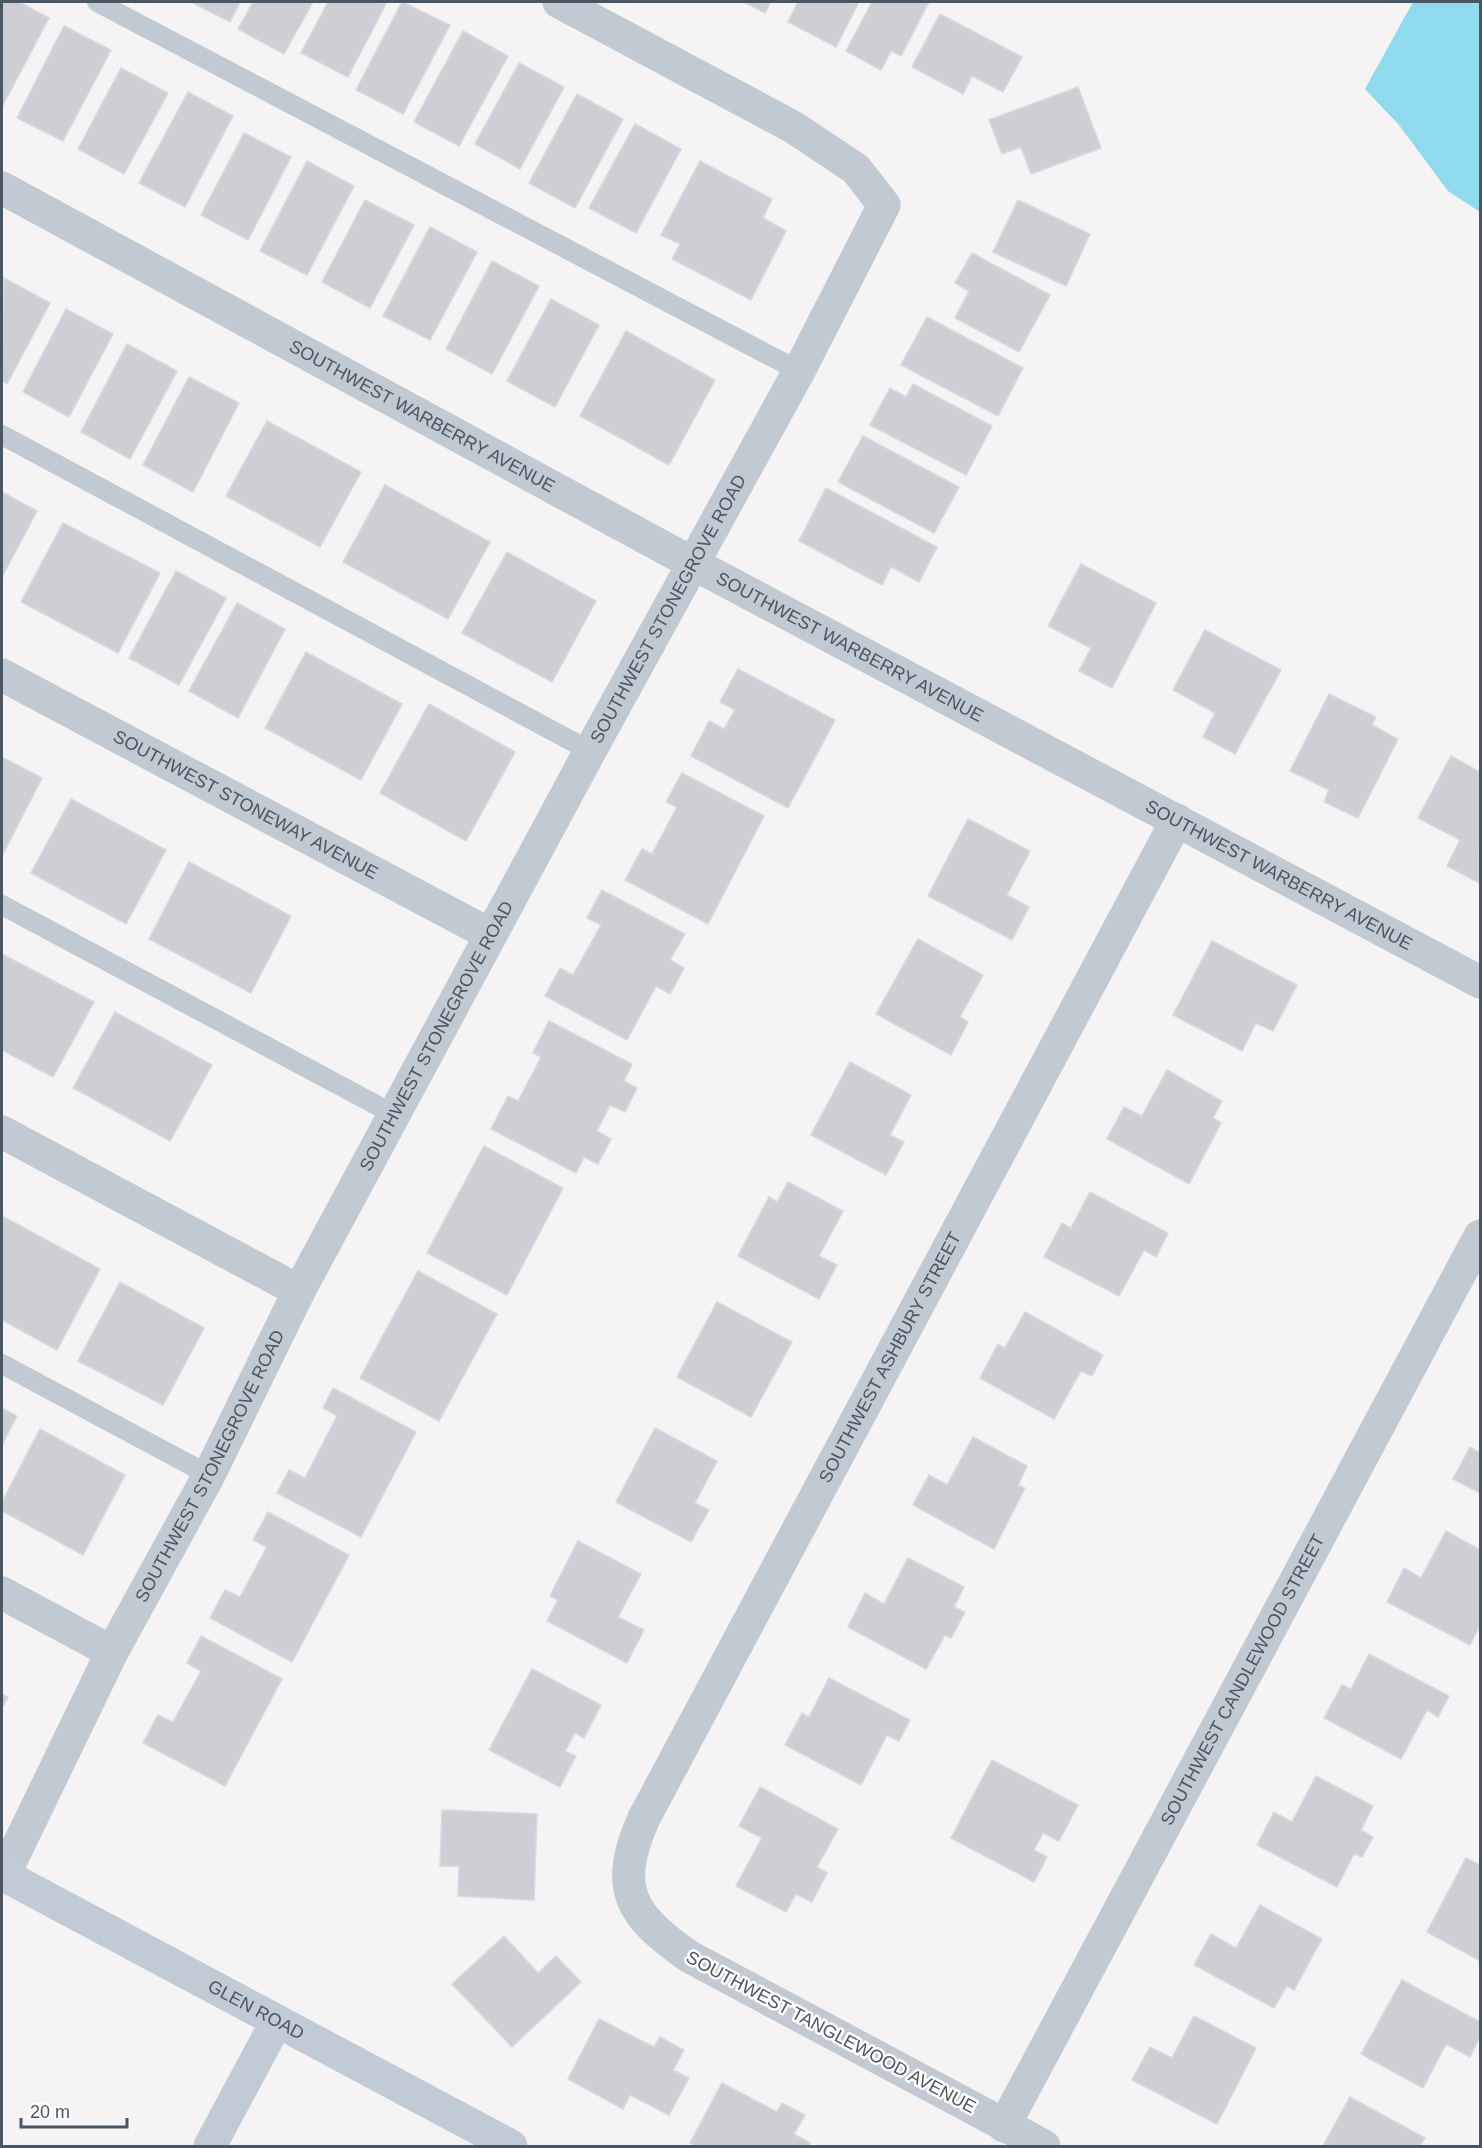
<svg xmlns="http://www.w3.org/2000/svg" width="1482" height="2148" font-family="Helvetica,sans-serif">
<rect width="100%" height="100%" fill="#f5f3f3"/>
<path fill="#90daee" d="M1413,2H1480V212L1448,191L1399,125L1365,89Z"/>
<g fill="#cdcfd5" stroke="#d7d9de" stroke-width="1.5">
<path d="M2,2H19L49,18L2,107Z"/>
<path d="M191,2H240L230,22Z"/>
<path d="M253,2H313L284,54L238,29Z"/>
<path d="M328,2H387L348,77L301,53Z"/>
<path d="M402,2L450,25L403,114L356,90Z"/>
<path d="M744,2H771L765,13Z"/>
<path d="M798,2H859L836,47L788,22Z"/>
<path d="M872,2H929L901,56L891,51L881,70L846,51Z"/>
<path d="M940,14L1022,57L1003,92L972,76L963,94L912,67Z"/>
<path d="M64,26L111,50L63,141L17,118Z"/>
<path d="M463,31L508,56L459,146L414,122Z"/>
<path d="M519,63L564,87L520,169L475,144Z"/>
<path d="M121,68L168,93L124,174L78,149Z"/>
<path d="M1078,87L1101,148L1031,174L1021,147L1002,154L989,120Z"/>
<path d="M188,92L233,116L185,207L139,183Z"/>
<path d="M577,94L623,119L575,208L529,183Z"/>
<path d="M635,124L681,149L636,233L589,208Z"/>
<path d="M244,133L291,157L248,240L201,215Z"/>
<path d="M307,161L354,186L307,275L260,251Z"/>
<path d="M700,161L772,199L763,218L786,231L751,300L672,259L680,244L661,235Z"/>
<path d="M365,200L414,225L370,308L322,282Z"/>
<path d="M1018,200L1090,234L1066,286L993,252Z"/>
<path d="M430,227L477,252L430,340L383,316Z"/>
<path d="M972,253L1050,295L1019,352L955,318L969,291L955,283Z"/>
<path d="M492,261L539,286L492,374L446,349Z"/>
<path d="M4,278L50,303L7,384L2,381Z"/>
<path d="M551,299L599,325L555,407L507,381Z"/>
<path d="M66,309L113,334L69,417L23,392Z"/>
<path d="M927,317L1023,368L998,416L901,365Z"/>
<path d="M626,331L715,380L669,465L580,416Z"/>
<path d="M127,344L177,371L130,459L81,432Z"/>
<path d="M189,377L239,403L193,492L143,465Z"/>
<path d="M913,384L992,426L966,475L870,425L890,388L906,397Z"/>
<path d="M267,421L361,472L320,547L226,496Z"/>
<path d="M863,436L959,487L934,533L838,482Z"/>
<path d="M385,485L490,542L448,619L343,562Z"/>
<path d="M826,488L937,547L919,582L891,567L882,585L799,541Z"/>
<path d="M2,492L37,511L2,577Z"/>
<path d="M63,523L160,573L118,653L21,602Z"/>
<path d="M507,552L596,601L552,682L462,633Z"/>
<path d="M1081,564L1156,603L1112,688L1079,671L1091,648L1048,626Z"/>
<path d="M176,571L226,598L179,685L129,658Z"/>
<path d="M237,603L285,629L238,718L189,691Z"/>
<path d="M1205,630L1281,670L1235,754L1203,737L1215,713L1173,690Z"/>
<path d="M306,652L402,704L361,780L265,728Z"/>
<path d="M738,669L835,720L788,808L691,756L709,721L724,729L735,710L720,702Z"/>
<path d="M1329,694L1376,717L1372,725L1398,739L1358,818L1324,802L1329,790L1290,771Z"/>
<path d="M429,704L515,752L466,841L380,793Z"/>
<path d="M1451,756L1480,772L1479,883L1447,866L1460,840L1418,818Z"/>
<path d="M2,757L42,778L2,856Z"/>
<path d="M682,773L764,816L708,924L625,880L642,849L652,854L677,807L666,802Z"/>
<path d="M71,799L166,850L126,924L31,873Z"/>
<path d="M968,819L1030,851L1007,895L1029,907L1012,940L928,896Z"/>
<path d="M189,862L291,916L251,993L149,939Z"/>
<path d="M602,890L685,934L670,960L684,968L670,994L656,986L627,1040L545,996L560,968L573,975L601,925L587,918Z"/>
<path d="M918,939L983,975L960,1017L968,1022L951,1055L876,1014Z"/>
<path d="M1212,941L1297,985L1273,1031L1256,1023L1242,1051L1173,1015Z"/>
<path d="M2,954L94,1002L53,1077L2,1050Z"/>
<path d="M115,1012L212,1065L170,1141L73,1088Z"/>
<path d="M549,1021L632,1064L624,1081L637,1088L625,1112L610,1105L597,1131L611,1139L598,1164L584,1157L576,1173L491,1129L508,1096L518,1101L541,1057L533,1053Z"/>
<path d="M850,1062L911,1095L890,1135L904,1142L886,1175L811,1135Z"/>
<path d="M1167,1070L1222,1101L1213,1118L1221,1123L1189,1184L1107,1139L1124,1107L1142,1116Z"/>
<path d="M484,1146L563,1188L507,1295L427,1253Z"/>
<path d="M788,1182L843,1211L819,1256L837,1265L819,1299L738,1256L769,1197L777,1202Z"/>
<path d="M1090,1192L1168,1233L1156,1257L1144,1250L1119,1296L1044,1257L1062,1223L1071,1228Z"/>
<path d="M2,1216L100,1269L57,1350L2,1320Z"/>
<path d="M418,1271L497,1314L439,1421L360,1378Z"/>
<path d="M120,1282L204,1328L163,1405L78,1361Z"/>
<path d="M717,1302L792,1342L751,1417L677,1377Z"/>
<path d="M1025,1312L1103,1355L1092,1376L1081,1371L1054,1419L980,1378L998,1344L1005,1348Z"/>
<path d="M333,1388L416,1432L361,1537L277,1493L289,1470L305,1478L337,1416L323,1408Z"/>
<path d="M2,1408L17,1416L2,1445Z"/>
<path d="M655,1428L717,1461L695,1503L709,1510L691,1542L616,1502Z"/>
<path d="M40,1429L125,1475L83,1555L2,1511V1502Z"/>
<path d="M973,1437L1027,1466L1018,1485L1025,1488L994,1549L913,1505L929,1475L947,1485Z"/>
<path d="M1470,1447L1480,1453V1493L1453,1479Z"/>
<path d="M268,1512L349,1555L292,1662L210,1618L225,1590L240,1597L267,1547L253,1540Z"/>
<path d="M1446,1531L1480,1550V1625L1470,1645L1387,1602L1404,1568L1421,1578Z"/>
<path d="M578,1541L641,1574L618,1617L644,1630L627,1663L547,1621L558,1600L550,1596Z"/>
<path d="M908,1558L964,1587L954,1607L965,1612L951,1638L945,1635L926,1669L848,1627L865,1593L884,1604Z"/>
<path d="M201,1636L282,1679L225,1786L143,1743L158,1715L173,1722L201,1671L187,1663Z"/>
<path d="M1369,1654L1449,1696L1438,1717L1427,1710L1401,1759L1324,1718L1342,1685L1351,1689Z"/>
<path d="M532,1669L601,1705L584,1738L575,1733L565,1751L576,1756L560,1787L489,1750Z"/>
<path d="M829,1678L910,1720L899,1741L887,1735L861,1785L785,1745L802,1713L809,1717Z"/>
<path d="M2,1694L8,1697L2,1708Z"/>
<path d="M992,1760L1078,1805L1059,1841L1043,1833L1034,1850L1047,1857L1034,1882L951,1838Z"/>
<path d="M1316,1776L1373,1806L1361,1830L1373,1837L1362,1857L1354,1854L1337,1887L1257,1845L1274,1812L1292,1822Z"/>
<path d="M760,1787L838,1829L817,1867L827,1873L812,1902L796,1894L786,1912L736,1886L762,1838L739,1826Z"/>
<path d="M442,1810L537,1814L534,1900L458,1896L459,1866H440Z"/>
<path d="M1466,1858L1480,1865V1961L1427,1932Z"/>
<path d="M1260,1905L1322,1939L1294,1990L1287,1986L1274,2008L1194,1965L1211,1934L1236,1948Z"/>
<path d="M504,1936L538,1973L556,1956L581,1982L512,2047L452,1984Z"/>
<path d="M1402,1980L1480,2022V2036L1470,2057L1446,2044L1423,2088L1361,2054Z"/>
<path d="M1194,2016L1256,2048L1217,2124L1132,2080L1150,2047L1172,2058Z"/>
<path d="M599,2019L654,2047L660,2037L684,2050L673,2070L689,2078L669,2115L630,2095L623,2109L568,2079Z"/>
<path d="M722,2083L777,2112L782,2103L805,2115L794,2134L810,2143L809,2146H696L690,2143Z"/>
<path d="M1350,2097L1425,2138L1420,2146H1323Z"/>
</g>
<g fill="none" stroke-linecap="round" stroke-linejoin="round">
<g stroke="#c1cad2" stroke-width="20">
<path d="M97,2L799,371"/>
<path d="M2,435L590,751"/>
<path d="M2,905L395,1115"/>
<path d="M2,1364L209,1475"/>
</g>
<g stroke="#c1cad2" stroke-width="33">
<path id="s1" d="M2,188L694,564L1480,982"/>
<path id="s2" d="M2,675L491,935"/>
<path d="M2,1132L299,1291"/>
<path d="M2,1593L112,1652"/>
<path id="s3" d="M4,1875L112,1652L209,1475L299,1291L590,751L799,371L884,205L856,169L793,127L559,2"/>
<path id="s4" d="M1004,2126L1480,1236"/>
<path id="s5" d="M1044,2146L690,1957C629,1915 613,1888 644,1818L1177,820"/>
</g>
<g stroke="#c1cbd6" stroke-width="33">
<path id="s6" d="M2,1874L511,2146"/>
<path d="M210,2146L277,2021"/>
</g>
</g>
<g text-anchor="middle" stroke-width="5" stroke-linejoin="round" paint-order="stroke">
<g font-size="18" fill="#4a5661" stroke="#fff">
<text dy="6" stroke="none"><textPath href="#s1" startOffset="478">SOUTHWEST WARBERRY AVENUE</textPath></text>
<text dy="6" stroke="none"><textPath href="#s3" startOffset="1430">SOUTHWEST STONEGROVE ROAD</textPath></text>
<text dy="6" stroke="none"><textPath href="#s1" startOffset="964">SOUTHWEST WARBERRY AVENUE</textPath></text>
<text dy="6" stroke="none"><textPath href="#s2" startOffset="276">SOUTHWEST STONEWAY AVENUE</textPath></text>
<text dy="6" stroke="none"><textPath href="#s1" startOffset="1450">SOUTHWEST WARBERRY AVENUE</textPath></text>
<text dy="6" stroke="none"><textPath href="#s3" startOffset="944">SOUTHWEST STONEGROVE ROAD</textPath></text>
<text dy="6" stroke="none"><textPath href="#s5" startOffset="1090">SOUTHWEST ASHBURY STREET</textPath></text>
<text dy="6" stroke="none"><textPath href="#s3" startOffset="458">SOUTHWEST STONEGROVE ROAD</textPath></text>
<text dy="6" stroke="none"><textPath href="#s4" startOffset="506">SOUTHWEST CANDLEWOOD STREET</textPath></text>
<text dy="6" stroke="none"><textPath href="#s6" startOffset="288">GLEN ROAD</textPath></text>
<text transform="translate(831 2032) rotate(28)" y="6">SOUTHWEST TANGLEWOOD AVENUE</text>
</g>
</g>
<rect width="1482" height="2148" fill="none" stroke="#4a5661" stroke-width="6"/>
<path d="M21 2118v9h106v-9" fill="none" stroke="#4a5661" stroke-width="3"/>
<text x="30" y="2118" font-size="18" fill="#4a5661" stroke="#ffffff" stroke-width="4.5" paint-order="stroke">20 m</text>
</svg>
